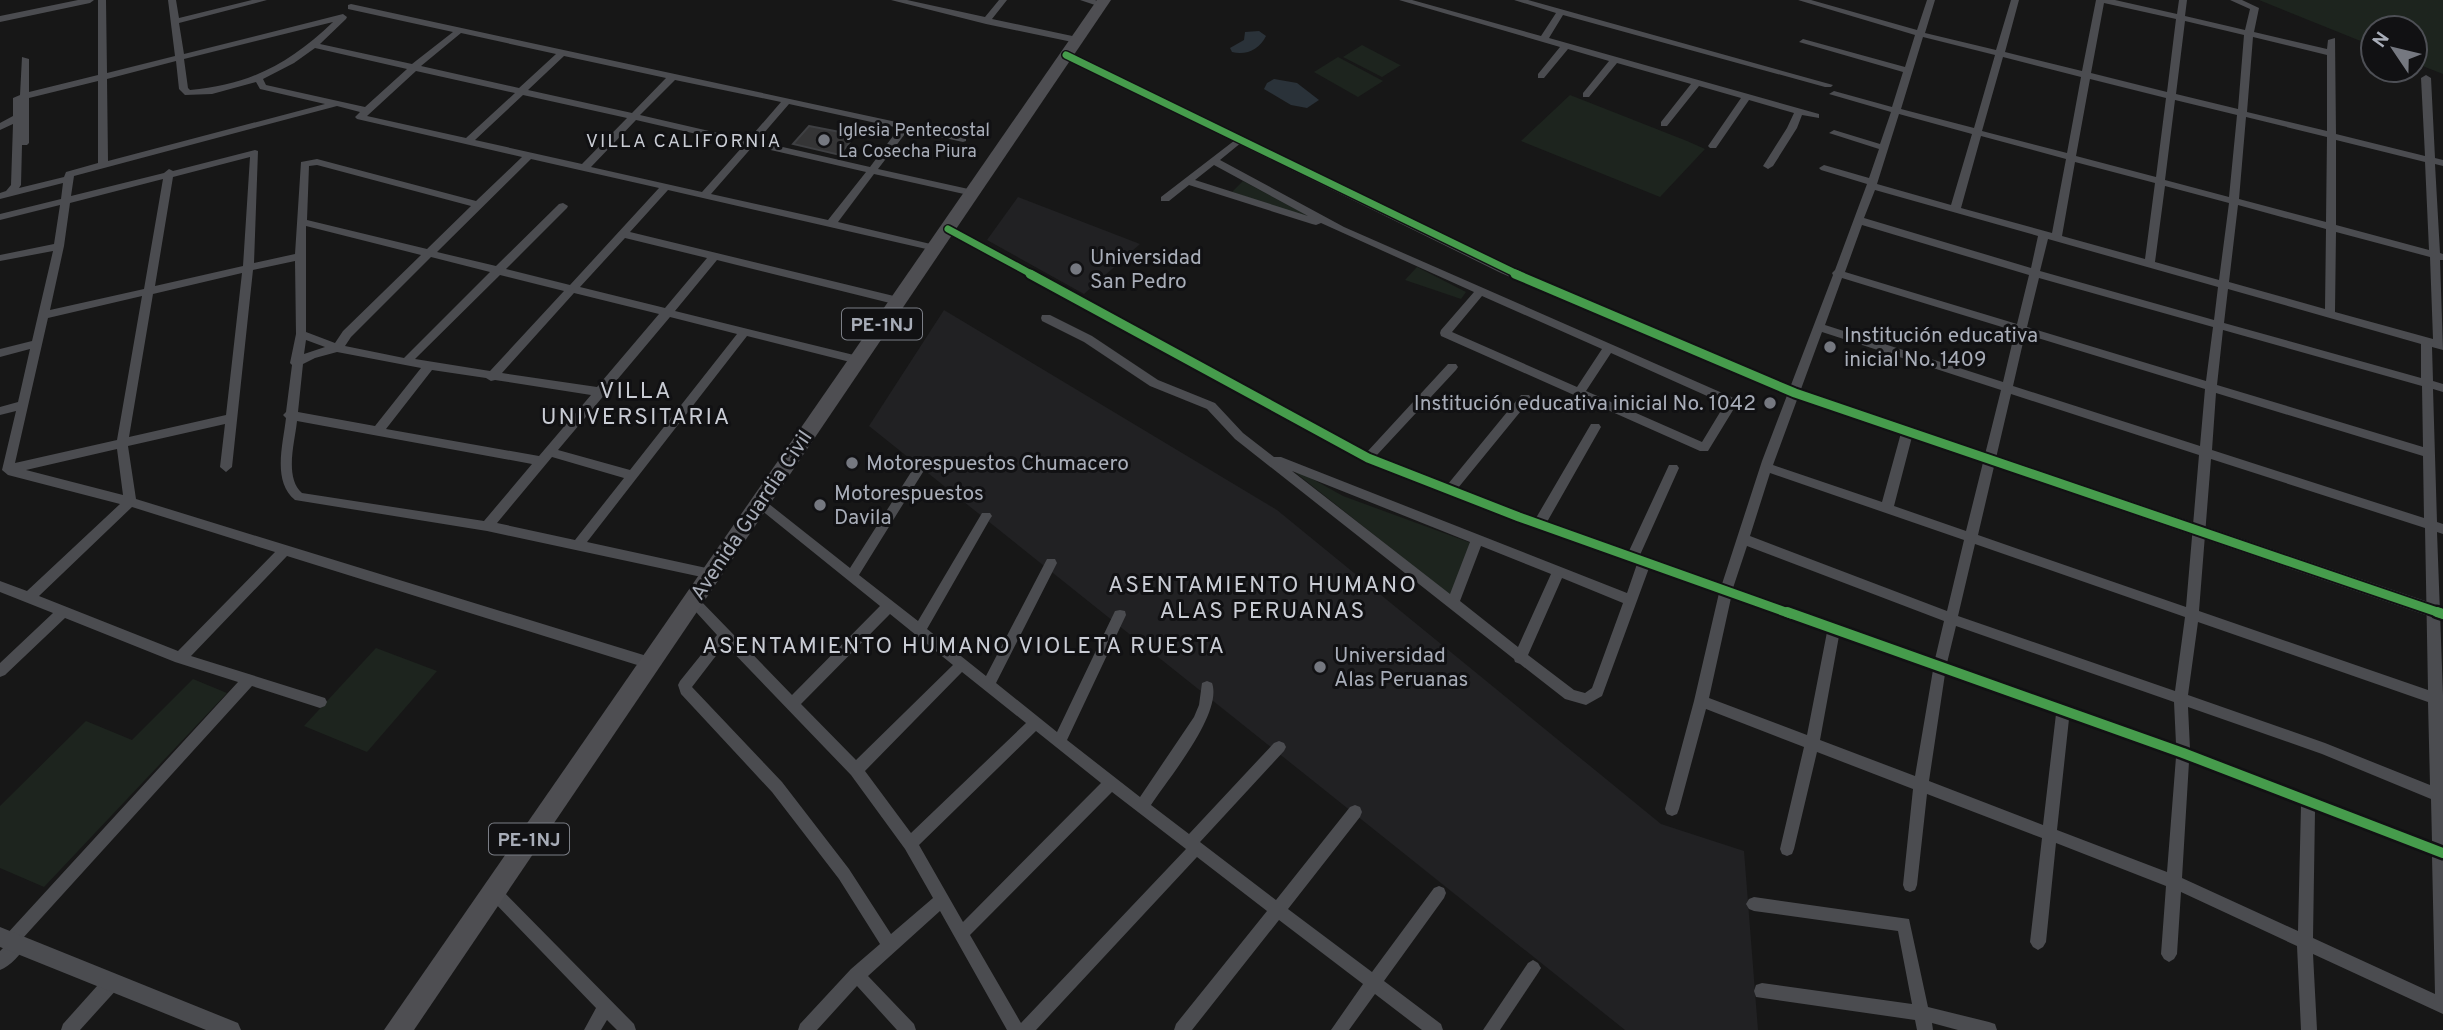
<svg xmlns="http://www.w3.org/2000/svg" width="2443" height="1030" font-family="Overpass,sans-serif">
<rect width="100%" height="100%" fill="#171717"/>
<g fill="#212123">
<path d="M1018,197L1140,244L1084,294L987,240Z"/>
<path d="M944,310L1277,510L1661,824L1744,851L1758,1030H1625L869,426Z"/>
</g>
<g fill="#1d241e">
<path d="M2259,0H2443V74L2415,63V28H2373V46Z"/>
<path d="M1362,45L1400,65H1401L1382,77L1343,57Z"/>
<path d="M1338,57L1383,81L1358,97L1314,72Z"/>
<path d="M1570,95L1687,141L1705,149L1660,197L1521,141Z"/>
<path d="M1243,181L1316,220L1232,192Z"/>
<path d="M1417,267L1466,292L1461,299L1405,280Z"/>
<path d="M1298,471L1343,496L1471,543L1450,595L1296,473Z"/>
<path d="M376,648L437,671L367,752L304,726Z"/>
<path d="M193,679L227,693L44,887L0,868V806L86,721L132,740Z"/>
</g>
<g fill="#2a3239">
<path d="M1259,31L1266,36C1260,49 1246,56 1232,52L1230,48L1244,40L1245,32Z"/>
<path d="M1274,79L1297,83L1319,100L1307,108L1291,105L1264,89L1267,83Z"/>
</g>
<path fill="#353536" stroke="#3f4043" stroke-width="2" d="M809,126L855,135L840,155L793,144Z"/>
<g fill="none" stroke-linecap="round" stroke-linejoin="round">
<g fill="#4b4c50" fill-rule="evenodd">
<path d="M78,0H94L90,3L0,22V16Z"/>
<path d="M98,0H106L107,73L175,56L168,0H176L179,18L252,0H267L179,23L184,54L343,14L347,17L346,19L320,44L412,64L453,32L348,9V5L351,4L966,137V141L963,142L908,130L878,169L973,190L978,193L973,196L874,174L838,222L939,246V250L935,251L668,190L630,232L898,297L903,301L898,305L717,260L675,311L858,356L864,360L858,364L747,336L587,542L711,569L715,570L717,574L715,578L711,579L487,531L295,500C272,481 283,445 286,418L283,415L286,412L292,365L290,363L296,334L295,261L253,270L232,467L226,472L220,467L225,424L128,446L136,499L650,657L655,659L657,663L655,667L650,669L287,556L191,656L325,698L327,702L325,706L320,708L252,686L23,938L26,944C22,954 10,966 0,970V951L5,946L2,941L5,936L238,682L175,662L65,618L5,675L0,677V663L53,613L0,592V581L27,591L120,504L8,475L2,470L16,411L0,415V407L18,402L30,349L0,357V349L32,341L53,251L0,261V255L54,244L60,205L0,220V214L61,199L63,183L0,199V193L6,191L11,185L13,124L0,130V123L13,116V98L20,95L22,57L29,59V92L98,75ZM333,22C290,63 250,85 190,90L188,88L184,59ZM461,33L556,54L519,88L421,66ZM315,48L407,69L365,107L266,85L263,79L294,63ZM564,56L666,78L632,113L528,90ZM176,61L179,89L185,95L212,94L256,82L260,89L325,104L108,161L107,79ZM416,71L515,93L466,138L367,116ZM675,80L781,102L748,140L640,115ZM98,81V163L66,172L64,177L19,188L21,185L22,145H27L29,143V98ZM523,95L627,118L582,164L475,140ZM789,104L899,128L870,167L757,141ZM337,106L360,112L355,117L357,119L522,157L476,201L317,159L301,162L295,254L254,263L258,151L255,150L173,171L169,169L164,173L71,196L74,176ZM636,120L744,145L702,192L591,167ZM753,146L866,172L828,220L711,194ZM250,157L243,266L155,286L173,177ZM531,159L659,188L570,285L506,269L567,208L568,206L563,203L559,204L496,266L437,252ZM317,165L471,206L427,249L307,220L309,166ZM163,179L144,289L50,310L64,246L70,203ZM306,226L421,255L343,331L335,343L306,332ZM625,238L707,258L665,308L580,287ZM431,257L490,272L404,358L345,346L351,337ZM242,273L226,415L129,437L153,294ZM500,275L564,291L490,371L415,359ZM574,293L659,314L597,387L502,373ZM142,296L117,440L15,463L48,318ZM670,317L737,334L630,470L558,450ZM306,340L325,347L304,354ZM337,352L421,368L375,426L298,412L303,364L315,358ZM432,370L486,378L491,381L495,380L591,395L539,456L386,429ZM297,421L532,464L484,521L302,493C284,477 295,442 297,421ZM117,449L123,495L26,470ZM552,457L624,478L575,540L497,523ZM132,507L275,552L178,651L39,596Z"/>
<path d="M891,0H907L985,17L999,0H1007L992,19L1077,37L1081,40L1077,43L986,24Z"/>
<path d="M1080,0H1095L1105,4L1101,7Z"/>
<path d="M1399,0H1412L1541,36L1556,13L1514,0H1528L1833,85L1831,87H1825L1563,15L1549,38L1819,114V118L1802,115L1797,128L1773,166L1768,169L1763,166L1787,128L1794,113L1749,100L1716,148H1710L1708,146L1741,98L1699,86L1667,126H1661V122L1691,84L1617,63L1589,97H1583V93L1609,61L1568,49L1544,78H1538V74L1560,47Z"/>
<path d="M1798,0H1811L1917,30L1927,0H1935L1925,33L1996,50L2011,0H2019L2005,52L2082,71L2096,0H2115L2177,14L2179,0H2187L2185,16L2245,30L2250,9L2230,0H2242L2259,8L2254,32L2327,49L2328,40L2335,38L2336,134L2425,156L2421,78L2426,75L2431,78L2435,158L2443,160V166L2435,164L2440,253L2443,254V260H2440L2443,350L2432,347L2433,381L2443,384V392L2433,389L2437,522L2443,524V534L2437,532L2443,695V1014L2313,954L2317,1030H2301L2297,946L2181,892L2177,954L2174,959L2169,962L2164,959L2161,954L2166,886L2056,843L2046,942L2043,947L2038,950L2033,947L2030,942L2042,838L1927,794L1917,885L1915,890L1910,892L1905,890L1903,885L1913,789L1817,752L1794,849L1792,854L1787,856L1782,854L1780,849L1804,747L1706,709L1679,809L1677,814L1672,816L1667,814L1665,809L1694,701L1719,593L1649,568L1602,696L1586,705L1565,699L1520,664L1515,662L1514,659L1235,439L1207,409L1150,386L1084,342L1042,321L1041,318L1042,315H1050L1092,336L1158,380L1215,403L1243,433L1274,457H1281L1627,593L1637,564L1515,520L1364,461L943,229L944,227H952L1367,452L1448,364H1456L1458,367L1456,370L1376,456L1448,484L1521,395H1529L1531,398L1529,401L1458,488L1536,518L1591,424H1599L1601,427L1547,522L1629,551L1669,465H1677L1679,468L1640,555L1722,584L1762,461L1833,275L1832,273L1835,270L1867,184L1821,170L1819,168L1824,165L1869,178L1879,149L1829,133L1834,130L1880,144L1891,112L1829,94L1834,91L1892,107L1903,72L1799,42L1803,39L1905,67L1915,35ZM2104,3L2176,19L2167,92L2091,73ZM2185,21L2244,35L2238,109L2176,94ZM1923,37L1995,55L1974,128L1901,109ZM2253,37L2327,55V131L2247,112ZM2003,57L2081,77L2067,153L1982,131ZM2090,79L2166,98L2156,177L2076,156ZM2175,100L2237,115L2229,197L2165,180ZM1899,114L1972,134L1951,205L1877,184ZM2246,117L2327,137L2326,222L2239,199ZM1981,136L2066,159L2052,233L1961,208ZM2336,140L2425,162L2429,250L2336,225ZM2075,162L2155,183L2145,259L2062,236ZM2165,186L2229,203L2219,280L2155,262ZM1875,190L2038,236L2031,268L1864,218ZM2238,205L2326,229L2325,309L2229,282ZM1862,225L2029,275L2017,324L1845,272ZM2336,232L2430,257L2433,339L2335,312ZM2048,239L2218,287L2214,320L2040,271ZM1842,278L2015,331L2003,382L1825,325ZM2039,278L2213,327L2206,381L2027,327ZM2228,289L2421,344V378L2224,323ZM2223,330L2422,386L2423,447L2217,385ZM1822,332L2001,390L1966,531L1894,506L1913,433L1911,430H1903L1901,433L1882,502L1773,465ZM2025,334L2205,389L2200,446L2013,386ZM2216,393L2423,456L2424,518L2212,450ZM2011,394L2199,455L2186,607L1978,535ZM2211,459L2425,528L2428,690L2199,611ZM1292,471L1470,542L1450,594ZM1770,473L1964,540L1947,611L1750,536ZM1975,544L2185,617L2175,691L1958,616ZM1481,546L1551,574L1518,647L1460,601ZM1747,546L1944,621L1935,659L1840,625L1839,623L1831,622L1733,588ZM1562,578L1623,603L1592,688L1585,693L1574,690L1528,655ZM1731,598L1827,632L1807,735L1709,698ZM2198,622L2428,702L2430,785L2325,743L2188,695ZM1956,626L2174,702L2176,744L1947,663ZM1839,636L1933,670L1915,776L1820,740ZM1945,674L2056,714L2043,825L1929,781ZM2188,707L2322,754L2431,799L2432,842L2190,749ZM2069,719L2176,757L2167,872L2057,830ZM2189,762L2301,805L2298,931L2182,878ZM2315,810L2432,856L2435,994L2313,938Z"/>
<path d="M1239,137L1244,140L1242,142L1220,160L1344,227L1736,399L1738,402L1708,451H1700L1441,336L1440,333L1441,330L1474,292L1321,223L1316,225L1312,224L1189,185L1169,201H1161V197ZM1214,165L1308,216L1195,180ZM1482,296L1602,349L1577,387L1452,332ZM1611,353L1725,404L1702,442L1586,391Z"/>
<path d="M919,464L923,466L925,469L923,472L859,575L918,621L982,513H990L992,516L990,519L927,629L986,676L1047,559H1055L1057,563L996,683L1057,732L1115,611L1120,610L1125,611L1126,615L1067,740L1140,797L1194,717L1199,705L1202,683L1207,681L1212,683C1223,713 1168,779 1151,805L1189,834L1274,743L1279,741L1284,743L1286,747L1284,751L1200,842L1276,900L1350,807L1355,805L1360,807L1362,812L1360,817L1288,909L1372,972L1434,888L1439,886L1444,888L1446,893L1444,898L1384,981L1441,1024L1443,1030H1422L1375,994L1349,1030H1331L1363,984L1279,920L1192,1030H1174L1176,1024L1267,911L1197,857L1036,1030H1007L940,911L868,976L914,1024L916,1030H897L857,986L817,1030H798L800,1024L851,969L880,944L839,879L772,792L681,694L678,685L680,681L717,635L686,601L687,597L692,596L697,597L792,695L880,606L756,506L754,503L756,500H764L850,568L915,466ZM890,614L953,665L856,760L801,704ZM725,644L851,775L905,849L933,898L891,934L849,869L782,782L692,687ZM962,672L1026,723L911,833L865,771ZM1036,731L1101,783L963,922L919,845ZM1112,792L1186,849L1021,1023L970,935Z"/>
<path d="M493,884L498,886L634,1024L636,1030H617L607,1020L601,1030H584L596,1008L488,896L486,891L488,886Z"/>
<path d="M1754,897L1909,919L1928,1007L1989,1022L1995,1024L1997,1030H1958L1932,1023L1933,1030H1917L1915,1020L1756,997L1754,991L1756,985L1762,983L1912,1004L1898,931L1754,911L1749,909L1746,904L1749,899Z"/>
<path d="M1533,960L1538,963L1541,968L1538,973L1500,1030H1483L1528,963Z"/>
<path d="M112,974L118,976L120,982L118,988L80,1030H61L63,1024L106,976Z"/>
</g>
<g fill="#4b4c50" fill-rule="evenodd">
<path d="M1066,52L1511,267L1800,389L2443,607V621L1790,397L1501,273L1062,57L1060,55Z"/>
<path d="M0,927L238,1023L241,1030H206L0,947Z"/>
</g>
<path fill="#4e4e52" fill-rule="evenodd" d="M1097,0H1111L414,1030H384Z"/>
<g stroke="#111113" stroke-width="10">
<g id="cycleway-far2">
<path d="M1066,55L1519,275"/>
<path d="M948,229L1033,275"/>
</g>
</g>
<g stroke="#111113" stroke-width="13">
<g id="cycleway-far1">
<path d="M1030,274L1368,458L1519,517L1791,614"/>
<path d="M1515,274L1795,393L2443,614"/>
</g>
</g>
<g stroke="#111113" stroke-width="15">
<g id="cycleway">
<path d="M1787,612L2183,753L2443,853"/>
<path d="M2437,612L2443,614"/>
</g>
</g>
<use href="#cycleway-far2" stroke="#469c4c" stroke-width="7"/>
<use href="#cycleway-far1" stroke="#469c4c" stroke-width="9"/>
<use href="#cycleway" stroke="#469c4c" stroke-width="10"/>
</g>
<g fill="#757880" stroke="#111113" stroke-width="2.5">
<circle cx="824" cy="140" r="7"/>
<circle cx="1076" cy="269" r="7"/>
<circle cx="1830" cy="347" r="7"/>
<circle cx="1770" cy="403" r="7"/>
<circle cx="852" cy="463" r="7"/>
<circle cx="820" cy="505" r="7"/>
<circle cx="1320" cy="667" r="7"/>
</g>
<g text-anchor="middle" stroke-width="6" stroke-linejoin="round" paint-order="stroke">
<g font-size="18" fill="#a8adb8" stroke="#111113" text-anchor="start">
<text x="838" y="136">Iglesia Pentecostal<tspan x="838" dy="21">La Cosecha Piura</tspan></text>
</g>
<g font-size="19" letter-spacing="2" fill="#c9ccd4" stroke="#111113">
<text x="684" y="147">VILLA CALIFORNIA</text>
</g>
<g fill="#111113" stroke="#7b7e86" stroke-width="2">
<rect x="842" y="308.5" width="80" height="31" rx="5"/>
<rect x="489" y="823.5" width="80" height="31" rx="5"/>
</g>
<g font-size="19" font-weight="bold" fill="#a8adb8">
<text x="882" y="331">PE-1NJ</text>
<text x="529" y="846">PE-1NJ</text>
</g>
<g font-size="21" fill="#a8adb8" stroke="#111113" text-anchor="start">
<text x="1090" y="264">Universidad<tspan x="1090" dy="24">San Pedro</tspan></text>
<text x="1844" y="342">Institución educativa<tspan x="1844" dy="24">inicial No. 1409</tspan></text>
<text x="1756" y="410" text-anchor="end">Institución educativa inicial No. 1042</text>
<text x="866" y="470">Motorespuestos Chumacero</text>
<text x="834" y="500">Motorespuestos<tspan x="834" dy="24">Davila</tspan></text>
<text x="1334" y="662">Universidad<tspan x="1334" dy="24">Alas Peruanas</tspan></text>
</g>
<g font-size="21" fill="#a8adb8" stroke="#111113">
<text transform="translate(751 515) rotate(-56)" y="7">Avenida Guardia Civil</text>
</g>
<g font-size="23" letter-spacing="2" fill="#c9ccd4" stroke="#111113">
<text x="636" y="398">VILLA<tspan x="636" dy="26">UNIVERSITARIA</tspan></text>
<text x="1263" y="592">ASENTAMIENTO HUMANO<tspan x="1263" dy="26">ALAS PERUANAS</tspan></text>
<text x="964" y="653">ASENTAMIENTO HUMANO VIOLETA RUESTA</text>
</g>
</g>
<g transform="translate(2394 49) rotate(305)"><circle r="33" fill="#111113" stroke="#4d4f55" stroke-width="2"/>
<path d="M0-5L12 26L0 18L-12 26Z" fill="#757880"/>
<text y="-10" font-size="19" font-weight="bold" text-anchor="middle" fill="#a8adb8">N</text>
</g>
</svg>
